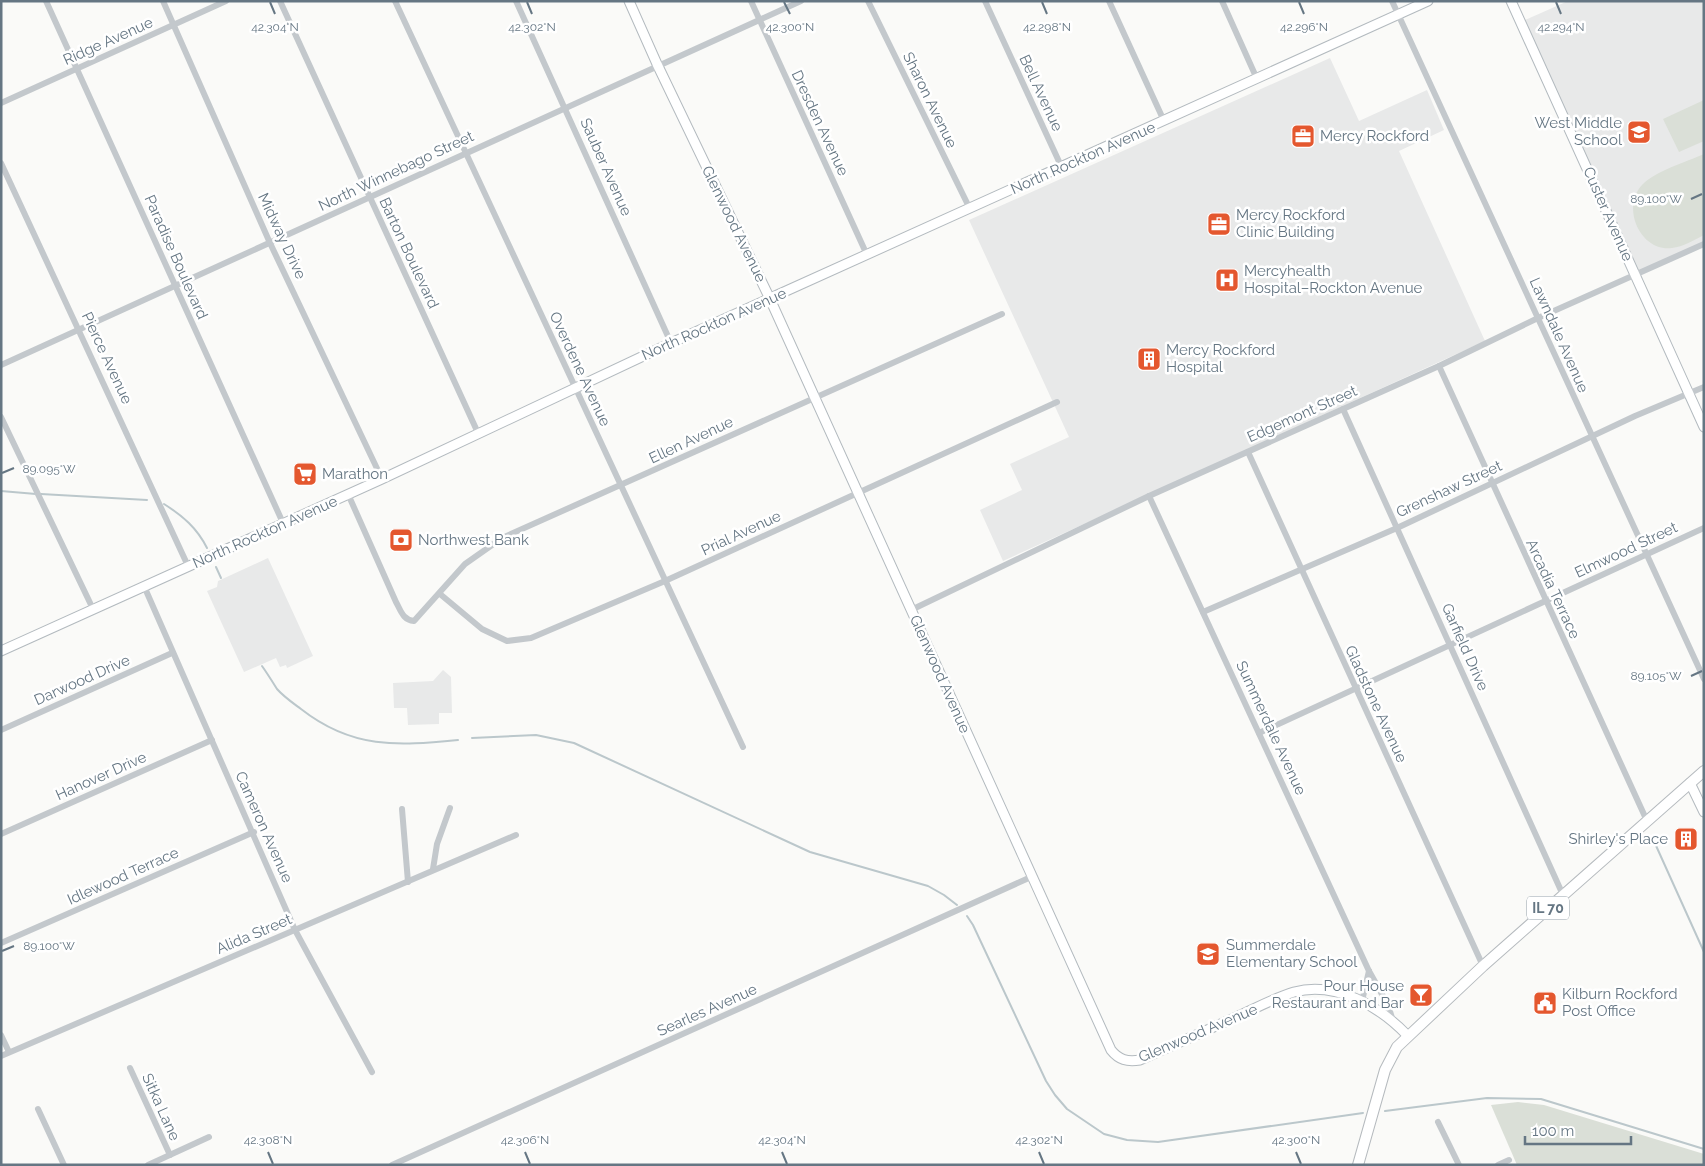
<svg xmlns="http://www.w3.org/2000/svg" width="1705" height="1166" font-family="Raleway,sans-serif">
<rect width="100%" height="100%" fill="#fafaf8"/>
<g fill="#e8e9e9">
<path d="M1568,1H1704V243L1639,271L1636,270L1523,21Z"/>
<path d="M1330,58L1359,121L1427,90L1444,130L1399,151L1485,341L1003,561L980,510L1022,490L1010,464L1069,437L969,220Z"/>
<path d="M268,558L313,656L287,668L286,665L280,667L276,658L244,672L207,591L217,587L218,581Z"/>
<path d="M443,670L451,677L452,713H439V724L408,725L407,708H394L393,683L433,681Z"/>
</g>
<g fill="#dadfd7">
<path d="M1704,100V141L1679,152L1663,119Z"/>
<path d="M1704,154V235C1694,240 1683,247 1672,248C1640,252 1621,207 1642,185C1655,171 1686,162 1704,154Z"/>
<path d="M1518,1102L1544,1105L1704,1154V1165H1517L1491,1105Z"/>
</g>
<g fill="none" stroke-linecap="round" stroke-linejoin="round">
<g stroke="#bbc7cb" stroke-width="2">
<path d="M1,491L36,494"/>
<path d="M41,494L147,500"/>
<path d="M164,504C183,516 197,528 207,548"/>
<path d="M216,567L221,578"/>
<path d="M262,666C267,673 272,681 277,689C284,697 293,703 301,709C352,749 397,746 458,740"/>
<path d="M472,738L536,735L574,743L810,852L928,886L944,895L957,905"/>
<path d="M1653,839L1704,952"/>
<path d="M967,916L973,925L1046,1081L1055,1095L1067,1109L1104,1134L1127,1140L1158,1142L1363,1113"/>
<path d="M1385,1111L1487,1098L1541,1099L1704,1149"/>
</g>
<g stroke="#b3babf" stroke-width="11">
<g id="secondary">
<path d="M629,1L657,64L770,299L1111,1050C1119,1060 1127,1062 1140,1060C1171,1046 1203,1032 1234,1018C1254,1009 1274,998 1294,992C1336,981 1379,1006 1407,1035"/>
<path d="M1511,1L1704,427"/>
<path d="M1,651L382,479L671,343L1428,1"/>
<path d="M1690,783L1704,812"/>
</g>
</g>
<g stroke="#b5babe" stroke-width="12">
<path id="primary" d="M1358,1165L1385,1070L1397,1047L1483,966L1704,771"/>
</g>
<g stroke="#c3c8cc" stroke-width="6">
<path d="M46,1L283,523"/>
<path d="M163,1L270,243L382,479"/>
<path d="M280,1L478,433"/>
<path d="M395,1L743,747"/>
<path d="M516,1L671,343"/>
<path d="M751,1L867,255"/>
<path d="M868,1L970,209"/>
<path d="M985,1L1062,168"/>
<path d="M1109,1L1164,121"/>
<path d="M1222,1L1257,79"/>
<path d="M1392,1L1704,679"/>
<path d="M1,103L226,1"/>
<path d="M1,163L188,566"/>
<path d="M1,365C268,245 534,121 801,1"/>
<path d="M1439,366L1647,821"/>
<path d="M1343,409L1563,895"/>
<path d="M1,417L93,609"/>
<path d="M1248,452L1483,966"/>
<path d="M348,494L396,602C401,611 403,620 414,621L465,564L502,538L1002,314"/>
<path d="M1149,496L1369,971L1388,1005L1393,1021"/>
<path d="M144,586L295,930L372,1072"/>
<path d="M440,594L482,629L507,641L531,638L665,581L1057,402"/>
<path d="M911,610L1149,496L1439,366L1538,318L1704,244"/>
<path d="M1203,612L1397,528L1635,416L1704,387"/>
<path d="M1,730L172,653"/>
<path d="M1259,733L1704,528"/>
<path d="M402,809L408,882"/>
<path d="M1,834L212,740"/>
<path d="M433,869L437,844L450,808"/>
<path d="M1,943L254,832"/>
<path d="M1362,1001L1369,971"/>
<path d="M1,1035L9,1052"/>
<path d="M1,1056L516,835"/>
<path d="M130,1068L170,1155"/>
<path d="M38,1109L64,1165"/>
<path d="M1438,1122L1459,1165"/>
<path d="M148,1165L209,1137"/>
<path d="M392,1165L1031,877"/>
<path d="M1498,1165L1509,1160"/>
</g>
<use href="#secondary" stroke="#fff" stroke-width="9"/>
<use href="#primary" stroke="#fff" stroke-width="10"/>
</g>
<path fill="none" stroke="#657683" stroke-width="2" d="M270,2L275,14M527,2L532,14M784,2L790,14M1042,2L1047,14M1299,2L1304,14M1556,2L1561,14M1691,199L1702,194M2,473L14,468M1691,676L1702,671M2,951L14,946M268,1152L273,1164M525,1152L530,1164M782,1152L787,1164M1039,1152L1044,1164M1296,1152L1301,1164"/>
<defs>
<g id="school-square" transform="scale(1.25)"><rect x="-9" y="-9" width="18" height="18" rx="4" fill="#e4572e" stroke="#fff"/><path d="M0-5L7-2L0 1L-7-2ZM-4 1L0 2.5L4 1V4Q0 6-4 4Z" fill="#fff"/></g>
<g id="office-square" transform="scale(1.25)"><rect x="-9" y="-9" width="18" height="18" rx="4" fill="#e4572e" stroke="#fff"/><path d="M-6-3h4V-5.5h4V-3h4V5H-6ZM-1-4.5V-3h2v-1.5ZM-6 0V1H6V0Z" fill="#fff"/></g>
<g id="hospital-square" transform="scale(1.25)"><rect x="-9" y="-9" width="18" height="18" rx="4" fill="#e4572e" stroke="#fff"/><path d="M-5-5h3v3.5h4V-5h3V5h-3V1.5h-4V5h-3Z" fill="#fff"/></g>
<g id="building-square" transform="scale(1.25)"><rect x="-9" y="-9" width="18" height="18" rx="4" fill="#e4572e" stroke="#fff"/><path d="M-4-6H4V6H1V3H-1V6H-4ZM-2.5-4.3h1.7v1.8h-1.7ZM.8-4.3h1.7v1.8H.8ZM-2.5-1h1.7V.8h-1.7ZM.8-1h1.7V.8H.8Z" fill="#fff"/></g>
<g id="supermarket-square" transform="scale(1.25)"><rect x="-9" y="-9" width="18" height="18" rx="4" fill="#e4572e" stroke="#fff"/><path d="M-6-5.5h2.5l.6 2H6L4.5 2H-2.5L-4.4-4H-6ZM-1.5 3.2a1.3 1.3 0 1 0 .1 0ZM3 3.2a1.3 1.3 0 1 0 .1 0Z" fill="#fff"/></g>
<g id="bank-square" transform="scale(1.25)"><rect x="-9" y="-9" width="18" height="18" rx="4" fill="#e4572e" stroke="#fff"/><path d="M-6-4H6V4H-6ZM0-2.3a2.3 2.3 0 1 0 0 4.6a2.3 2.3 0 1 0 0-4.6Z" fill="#fff"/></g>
<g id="bar-square" transform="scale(1.25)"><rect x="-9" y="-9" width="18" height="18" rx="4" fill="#e4572e" stroke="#fff"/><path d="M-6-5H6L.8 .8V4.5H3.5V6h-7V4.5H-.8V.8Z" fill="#fff"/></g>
<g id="civic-square" transform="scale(1.25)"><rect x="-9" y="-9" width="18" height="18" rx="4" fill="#e4572e" stroke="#fff"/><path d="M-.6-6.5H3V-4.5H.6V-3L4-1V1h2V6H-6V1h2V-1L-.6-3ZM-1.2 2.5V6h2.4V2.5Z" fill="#fff"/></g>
</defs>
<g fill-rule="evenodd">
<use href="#school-square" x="1639" y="132"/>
<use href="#office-square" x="1303" y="136"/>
<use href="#office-square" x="1219" y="224"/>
<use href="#hospital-square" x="1227" y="280"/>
<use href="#building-square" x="1149" y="359"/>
<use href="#supermarket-square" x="305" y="474"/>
<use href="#bank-square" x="401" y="540"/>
<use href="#building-square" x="1686" y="839"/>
<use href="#school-square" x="1208" y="954"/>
<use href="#bar-square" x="1421" y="995"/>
<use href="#civic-square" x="1545" y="1003"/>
</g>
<g text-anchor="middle" stroke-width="5" stroke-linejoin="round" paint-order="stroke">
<rect fill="#fff" stroke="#939fa8" stroke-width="1" x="1527" y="896.5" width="42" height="23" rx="4"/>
<g font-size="14" font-weight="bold" fill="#657683">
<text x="1548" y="913">IL 70</text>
</g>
<g font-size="15" fill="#657683" stroke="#fff">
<text transform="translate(108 41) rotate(-24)" y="5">Ridge Avenue</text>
<text transform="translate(1041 93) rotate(65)" y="5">Bell Avenue</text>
<text transform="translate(930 100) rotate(64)" y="5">Sharon Avenue</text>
<text transform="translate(820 123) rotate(65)" y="5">Dresden Avenue</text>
<text transform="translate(1083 158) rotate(-24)" y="5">North Rockton Avenue</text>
<text transform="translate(606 167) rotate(66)" y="5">Sauber Avenue</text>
<text transform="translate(396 171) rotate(-25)" y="5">North Winnebago Street</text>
<text transform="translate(1608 214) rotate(66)" y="5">Custer Avenue</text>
<text transform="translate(734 224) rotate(64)" y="5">Glenwood Avenue</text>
<text transform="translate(282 236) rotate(65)" y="5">Midway Drive</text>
<text transform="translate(409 253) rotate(65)" y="5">Barton Boulevard</text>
<text transform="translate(176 257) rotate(66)" y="5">Paradise Boulevard</text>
<text transform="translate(714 324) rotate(-24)" y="5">North Rockton Avenue</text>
<text transform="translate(1559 335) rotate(66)" y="5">Lawndale Avenue</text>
<text transform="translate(107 358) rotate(65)" y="5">Pierce Avenue</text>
<text transform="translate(580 369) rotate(65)" y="5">Overdene Avenue</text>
<text transform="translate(1302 414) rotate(-24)" y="5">Edgemont Street</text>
<text transform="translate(691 440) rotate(-25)" y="5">Ellen Avenue</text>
<text transform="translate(1449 489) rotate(-25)" y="5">Grenshaw Street</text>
<text transform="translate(265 532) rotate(-24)" y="5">North Rockton Avenue</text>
<text transform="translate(741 533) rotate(-25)" y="5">Prial Avenue</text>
<text transform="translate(1626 550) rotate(-25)" y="5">Elmwood Street</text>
<text transform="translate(1553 589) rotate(65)" y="5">Arcadia Terrace</text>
<text transform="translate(1465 647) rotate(66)" y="5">Garfield Drive</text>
<text transform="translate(940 674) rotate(66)" y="5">Glenwood Avenue</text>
<text transform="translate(82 680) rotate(-24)" y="5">Darwood Drive</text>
<text transform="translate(1376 704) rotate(65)" y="5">Gladstone Avenue</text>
<text transform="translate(1271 728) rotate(65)" y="5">Summerdale Avenue</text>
<text transform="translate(101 776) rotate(-24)" y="5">Hanover Drive</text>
<text transform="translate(264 827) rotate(66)" y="5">Cameron Avenue</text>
<text transform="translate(123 876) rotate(-24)" y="5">Idlewood Terrace</text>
<text transform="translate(254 934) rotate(-23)" y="5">Alida Street</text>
<text transform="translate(707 1010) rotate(-24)" y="5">Searles Avenue</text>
<text transform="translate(1198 1033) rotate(-23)" y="5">Glenwood Avenue</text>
<text transform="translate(161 1107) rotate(66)" y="5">Sitka Lane</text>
</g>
<g font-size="15" fill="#657683" stroke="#fff" text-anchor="start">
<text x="1622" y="128" text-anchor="end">West Middle<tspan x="1622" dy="17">School</tspan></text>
<text x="1320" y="141">Mercy Rockford</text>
<text x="1236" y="220">Mercy Rockford<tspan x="1236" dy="17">Clinic Building</tspan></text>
<text x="1244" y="276">Mercyhealth<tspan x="1244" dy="17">Hospital–Rockton Avenue</tspan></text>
<text x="1166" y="355">Mercy Rockford<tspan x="1166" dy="17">Hospital</tspan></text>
<text x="322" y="479">Marathon</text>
<text x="418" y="545">Northwest Bank</text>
<text x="1668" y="844" text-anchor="end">Shirley's Place</text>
<text x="1226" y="950">Summerdale<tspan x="1226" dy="17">Elementary School</tspan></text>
<text x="1404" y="991" text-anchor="end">Pour House<tspan x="1404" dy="17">Restaurant and Bar</tspan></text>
<text x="1562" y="999">Kilburn Rockford<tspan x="1562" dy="17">Post Office</tspan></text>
</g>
</g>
<g font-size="12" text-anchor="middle" fill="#657683" stroke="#fff" stroke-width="5" stroke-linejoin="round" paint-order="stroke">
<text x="790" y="31">42.300°N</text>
<text x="275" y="31">42.304°N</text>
<text x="532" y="31">42.302°N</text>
<text x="1047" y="31">42.298°N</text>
<text x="1304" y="31">42.296°N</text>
<text x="1561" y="31">42.294°N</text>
<text x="1656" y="203">89.100°W</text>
<text x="49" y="473">89.095°W</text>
<text x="1656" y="680">89.105°W</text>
<text x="49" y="950">89.100°W</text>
<text x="268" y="1144">42.308°N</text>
<text x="525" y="1144">42.306°N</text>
<text x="782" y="1144">42.304°N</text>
<text x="1039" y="1144">42.302°N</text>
<text x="1296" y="1144">42.300°N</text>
</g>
<rect width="1705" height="1166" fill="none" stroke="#657683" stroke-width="5"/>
<path d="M1525 1136v8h106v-8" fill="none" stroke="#657683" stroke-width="2.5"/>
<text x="1532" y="1136" font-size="15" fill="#657683" stroke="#ffffff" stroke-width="4" paint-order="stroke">100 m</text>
</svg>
